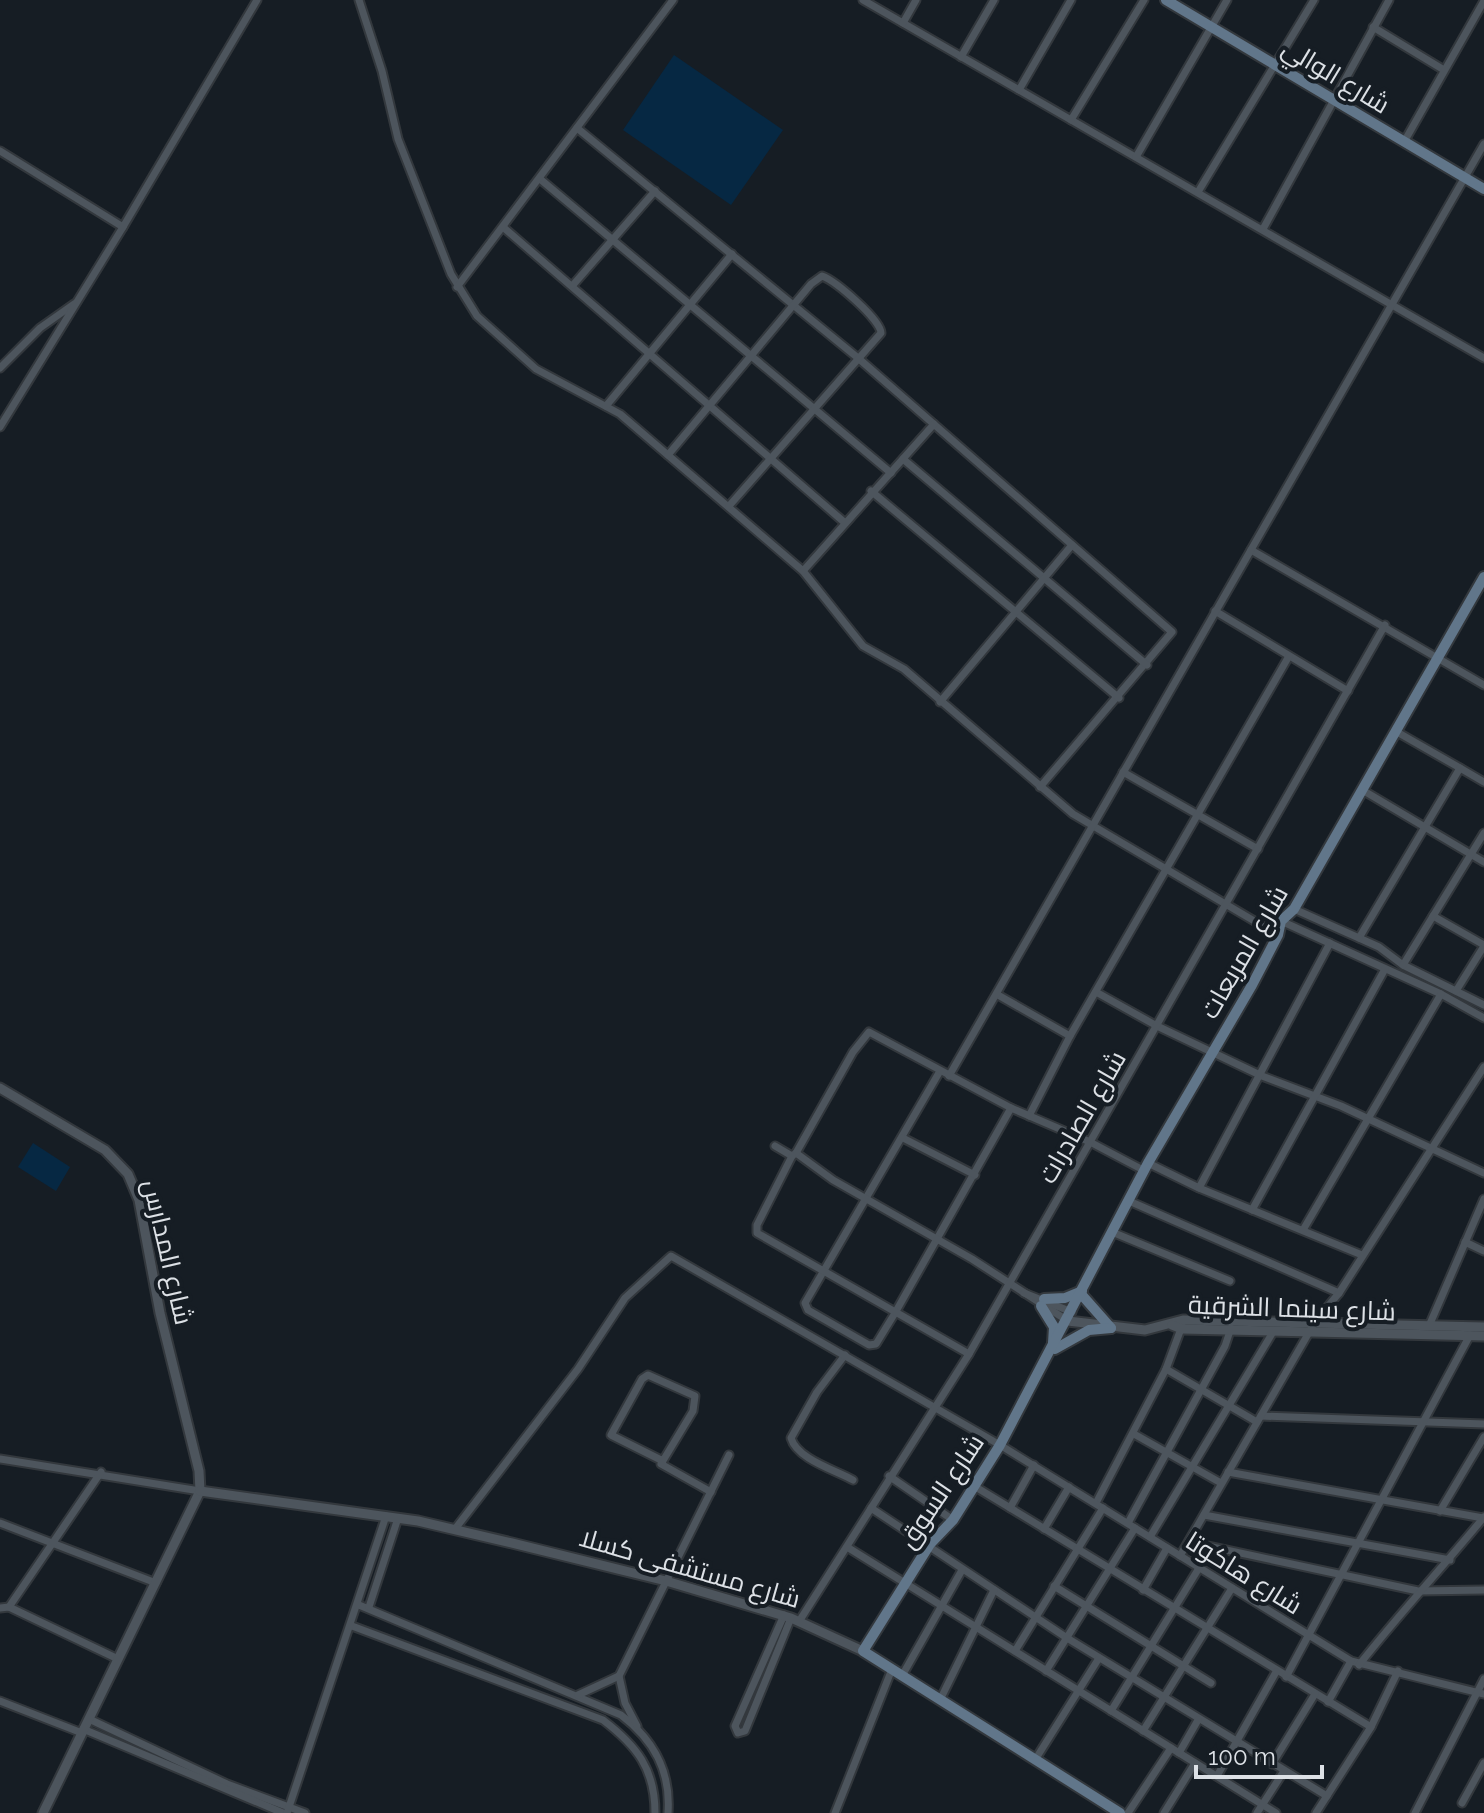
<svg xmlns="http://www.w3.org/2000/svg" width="1484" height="1813" font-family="Raleway,Cairo,sans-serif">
<rect width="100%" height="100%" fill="#161d24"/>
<g fill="#062843">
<path d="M674,55L783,130L731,205L623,130Z"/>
<path d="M33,1143L70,1167L56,1191L18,1167Z"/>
</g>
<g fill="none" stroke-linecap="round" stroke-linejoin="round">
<g stroke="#33383d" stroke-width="11">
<g id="minor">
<path d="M359,0L382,71L398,139L451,274L477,316L536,369L620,414L803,571L863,646L904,669L1073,814L1278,935"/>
<path d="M863,0L1484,358"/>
<path d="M903,23L916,0"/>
<path d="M1373,27L1444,70"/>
<path d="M961,57L994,0"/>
<path d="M1019,90L1071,0"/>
<path d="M1071,120L1144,0"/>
<path d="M577,128L858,358L1172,632L1040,787"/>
<path d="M1404,142L1484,1"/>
<path d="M0,151L123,227"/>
<path d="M1136,157L1227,0"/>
<path d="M540,179L891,473"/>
<path d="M1198,192L1314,0"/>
<path d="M503,227L844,522"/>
<path d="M1263,229L1389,0"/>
<path d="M573,285L655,191"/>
<path d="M457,287L673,0"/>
<path d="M0,368L40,328L74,304"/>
<path d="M606,406L732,254"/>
<path d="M0,427L123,227L257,0"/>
<path d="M668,455L811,284L822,276C836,281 881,320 881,333L729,506"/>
<path d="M903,459L1147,665"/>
<path d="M871,491L1119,698"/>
<path d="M1251,550L1484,685"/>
<path d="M803,571L934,424"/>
<path d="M1215,611L1348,691"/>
<path d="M940,702L1072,545"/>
<path d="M1397,732L1460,768"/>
<path d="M1123,772L1258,849"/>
<path d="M1484,782L1460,768L1359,938L1379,947L1403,965L1484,1005"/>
<path d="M1364,791L1484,862"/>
<path d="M1294,909L1359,938"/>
<path d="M1433,916L1484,945"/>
<path d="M1281,921L1441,994L1484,1018"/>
<path d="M1403,965L1484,833"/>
<path d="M1456,991L1484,946"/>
<path d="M1096,992L1157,1026L1262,1076L1341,1106L1484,1173"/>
<path d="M998,995L1070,1036"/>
<path d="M940,1071L805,1303L808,1310L869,1345L876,1344L895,1313L1011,1108"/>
<path d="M949,1076L1484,144"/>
<path d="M1029,1116L1070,1036L1289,656"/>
<path d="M903,1138L975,1175"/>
<path d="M775,1146L792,1156L796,1153L833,1180L972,1259L1068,1321"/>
<path d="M796,1153L853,1052L869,1032L1011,1108L1090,1142L1145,1171"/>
<path d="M792,1156L757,1225V1233L969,1354"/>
<path d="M1148,1163L1199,1188L1362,1255"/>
<path d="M1199,1188L1330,943"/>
<path d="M1129,1201L1339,1293"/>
<path d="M1252,1210L1385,969"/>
<path d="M1303,1230L1441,994"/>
<path d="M1112,1232L1230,1281"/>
<path d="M1465,1242L1484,1251"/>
<path d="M1024,1293L1072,1312"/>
<path d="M1429,1326L1484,1199"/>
<path d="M845,1355L817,1392L791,1438C797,1459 835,1470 853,1480"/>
<path d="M1166,1369L1257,1422"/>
<path d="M1261,1416L1484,1424"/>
<path d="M1134,1434L1221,1483"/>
<path d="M0,1459L200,1491"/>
<path d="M661,1464L693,1411L695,1396L648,1375L642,1379L611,1435L663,1461L661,1464L711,1492"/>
<path d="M1228,1472L1483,1518"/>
<path d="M889,1476L953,1520"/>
<path d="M974,1486L1371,1727"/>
<path d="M1096,1503L1166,1369L1182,1326"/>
<path d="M871,1508L1067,1638L1327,1796"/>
<path d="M1010,1508L1034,1465"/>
<path d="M1440,1511L1484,1437"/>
<path d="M1204,1515L1450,1560"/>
<path d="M0,1523L156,1583"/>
<path d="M1128,1523L1225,1346L1231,1328"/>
<path d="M455,1529L578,1369L625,1298L671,1256L1000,1445L1351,1661L1484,1694"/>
<path d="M1044,1529L1069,1487"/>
<path d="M1150,1537L1273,1332"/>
<path d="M1189,1542L1418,1591L1484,1590"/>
<path d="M847,1547L1276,1813"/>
<path d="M1180,1556L1315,1322L1339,1293L1484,1067"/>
<path d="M1054,1586L1211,1683"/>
<path d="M1143,1590L1167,1548"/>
<path d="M359,1605L621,1715C654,1740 671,1771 668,1813"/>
<path d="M9,1607L101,1472"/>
<path d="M369,1607L398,1518"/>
<path d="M0,1608L9,1607L118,1659"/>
<path d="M784,1615L735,1726L738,1733L745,1731L791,1618"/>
<path d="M800,1620L969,1354L1385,625"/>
<path d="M352,1626L603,1720C637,1746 655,1769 655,1813"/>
<path d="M1015,1651L1103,1508"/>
<path d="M1359,1665C1399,1614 1443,1567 1484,1517"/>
<path d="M1046,1671L1135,1528"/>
<path d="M903,1674L962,1570"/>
<path d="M619,1676L625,1703L637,1726"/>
<path d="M1286,1677L1470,1335"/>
<path d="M578,1695L619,1676L729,1455"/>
<path d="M940,1700L994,1590"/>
<path d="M0,1701L82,1733"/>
<path d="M1328,1702L1351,1661"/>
<path d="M1111,1711L1199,1568"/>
<path d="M89,1719L227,1784L305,1813"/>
<path d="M83,1729L283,1813"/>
<path d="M1143,1731L1232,1588"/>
<path d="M1179,1753L1198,1720"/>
<path d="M1035,1760L1099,1658"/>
<path d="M1272,1764L1315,1694"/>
<path d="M1217,1776L1276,1672"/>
<path d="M1462,1803L1484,1763"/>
<path d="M287,1813L386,1516"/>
<path d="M835,1813L892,1669"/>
<path d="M1128,1813L1171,1748"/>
<path d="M1164,1813L1195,1763"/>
<path d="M1257,1813L1284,1771"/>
<path d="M1316,1813L1371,1727L1398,1671"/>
<path d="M1415,1813L1484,1679"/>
</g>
</g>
<g stroke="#33383d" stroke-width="13">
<g id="tertiary">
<path d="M0,1088L105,1150L128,1174L139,1200L160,1313L199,1471L200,1491L43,1813"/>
<path d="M1068,1321L1145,1330L1183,1320L1484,1327"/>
<path d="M1172,1325L1182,1329L1484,1336"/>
<path d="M200,1491L418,1521L512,1543L666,1581L791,1618L863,1651"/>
</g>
</g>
<g stroke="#33383d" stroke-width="14">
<g id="secondary">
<path d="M1166,0L1484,189"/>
<path d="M1081,1294L1111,1328"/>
<path d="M1044,1299L1065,1298L1082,1291"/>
<path d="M1041,1306L1054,1327L1053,1343"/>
<path d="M1055,1349L1089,1330L1111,1328"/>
<path d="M1120,1813L863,1651L930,1544L953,1520L1000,1445L1148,1163L1252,985L1278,935L1281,921L1294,909L1484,577"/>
</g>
</g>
<use href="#minor" stroke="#4d555d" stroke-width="7"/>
<use href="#tertiary" stroke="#4d555d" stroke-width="9"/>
<use href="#secondary" stroke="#61768a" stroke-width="10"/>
</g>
<g text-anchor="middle" stroke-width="8" stroke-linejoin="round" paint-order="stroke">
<g font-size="26" fill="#dde1e6" stroke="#161d24">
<text transform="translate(1336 76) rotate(31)" y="9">شارع الوالي</text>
<text transform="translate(1244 952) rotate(-60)" y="9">شارع المربعات</text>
<text transform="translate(1082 1117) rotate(-60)" y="9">شارع الصادرات</text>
<text transform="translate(168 1252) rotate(77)" y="9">شارع المدارس</text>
<text transform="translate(1292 1308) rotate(2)" y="9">شارع سينما الشرقية</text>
<text transform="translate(941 1491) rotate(-56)" y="9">شارع السوق</text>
<text transform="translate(690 1568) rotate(16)" y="9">شارع مستشفى كسلا</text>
<text transform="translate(1244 1573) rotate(32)" y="9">شارع هاكوتا</text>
</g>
</g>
<path d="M1196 1765v12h126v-12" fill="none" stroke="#dde1e6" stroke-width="4"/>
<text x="1208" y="1765" font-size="24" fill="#dde1e6" stroke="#161d24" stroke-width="6" paint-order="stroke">100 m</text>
</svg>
